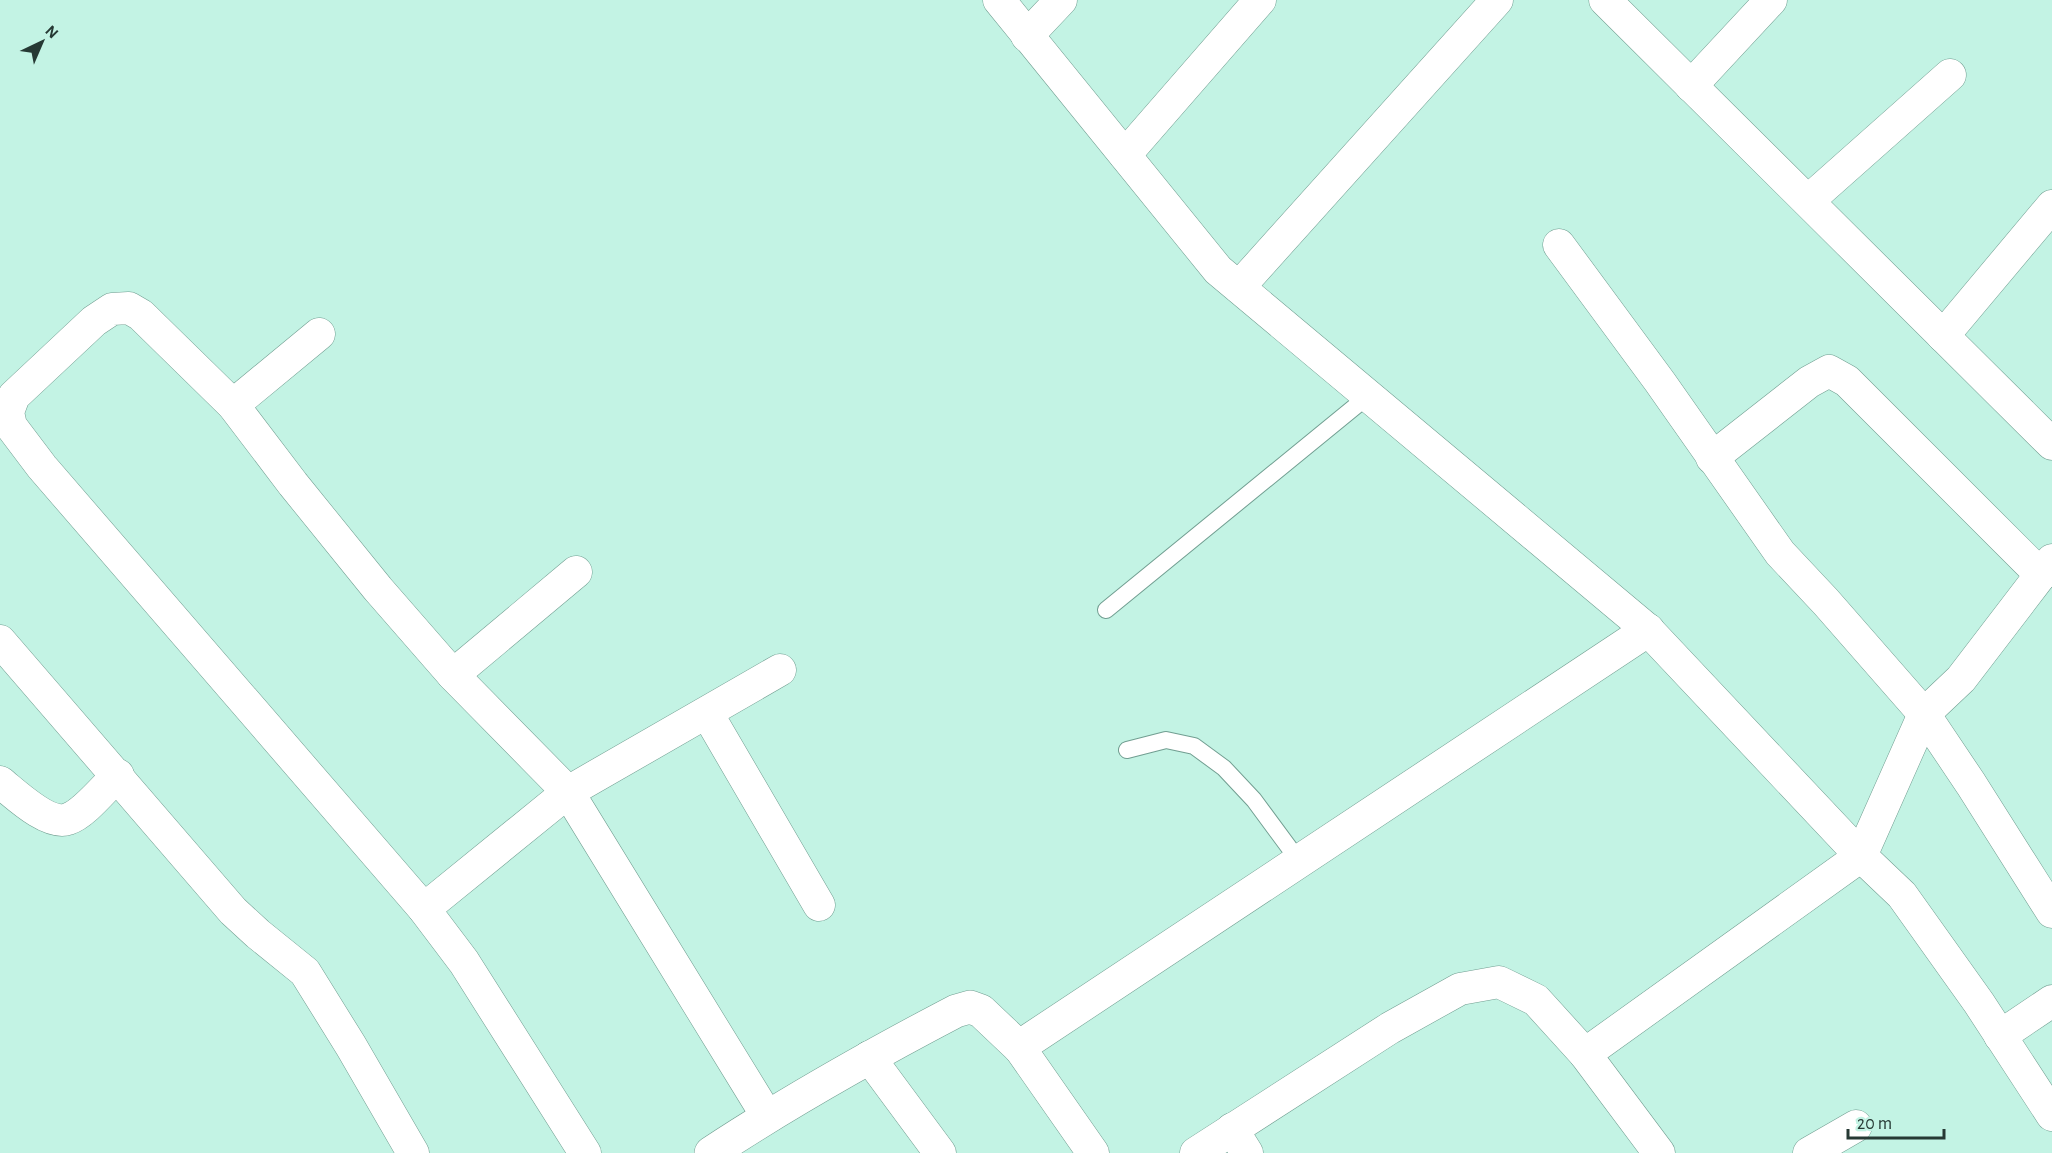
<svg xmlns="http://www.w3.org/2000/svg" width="2052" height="1153" font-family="'Alegreya Sans',sans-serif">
<rect width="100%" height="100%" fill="#c3f3e4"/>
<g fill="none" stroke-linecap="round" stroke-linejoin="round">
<g stroke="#719e91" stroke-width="18">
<g id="lane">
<path d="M1106,610L1368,396"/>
<path d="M1127,750L1166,740L1194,746L1224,768L1254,800L1299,861"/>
</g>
</g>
<g stroke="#719e91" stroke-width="33">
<g id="street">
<path d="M999,0L1218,270L1648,630L1861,856L1585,1054L1659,1153"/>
<path d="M1605,0L2052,444"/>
<path d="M1027,36L1061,0"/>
<path d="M1691,86L1771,0"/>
<path d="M1125,155L1260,0"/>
<path d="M1808,201L1950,75"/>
<path d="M1559,245L1660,382L1780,553L1826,602L1924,714L1971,784L2052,912"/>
<path d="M1239,287L1497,0"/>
<path d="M1943,336L2052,206"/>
<path d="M233,405L319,334"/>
<path d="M1712,458L1809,382L1829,371L1847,381L2041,575"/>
<path d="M2052,560L1961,679L1924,714L1861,856L1902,895L1979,1003L2052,1115"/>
<path d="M0,641L233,911L258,934L305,972L351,1046L413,1153"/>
<path d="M453,675L576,572"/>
<path d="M707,713L819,905"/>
<path d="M0,782C15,794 48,826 68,819C84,814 105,787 118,775"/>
<path d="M424,909L568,792L780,670"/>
<path d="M2000,1036L2052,1001"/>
<path d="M1019,1047L1093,1153"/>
<path d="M869,1057L940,1153"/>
<path d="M1232,1129L1247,1153"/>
<path d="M585,1153L464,962L424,909L42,467L11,426L8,412L14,396L94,321L112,309L129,308L141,315L233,405L293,484L378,589L453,675L568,792L767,1116"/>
<path d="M1196,1153L1390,1028L1460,989L1499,982L1536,1000L1585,1054"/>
<path d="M1809,1153L1856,1126"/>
</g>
</g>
<g stroke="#719e91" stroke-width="34">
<path id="secondary" d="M711,1153C790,1101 872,1055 956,1011L970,1007L981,1011L1019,1047L1648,630"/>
</g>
<use href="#lane" stroke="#fff" stroke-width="16"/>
<use href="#street" stroke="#fff" stroke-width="32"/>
<use href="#secondary" stroke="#fff" stroke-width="33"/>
</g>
<g transform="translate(42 42) rotate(44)" stroke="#c3f3e4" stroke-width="4.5" paint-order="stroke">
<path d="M0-4.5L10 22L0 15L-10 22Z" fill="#263934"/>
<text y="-9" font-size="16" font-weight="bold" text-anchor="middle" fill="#263934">N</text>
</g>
<path d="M1848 1129v9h96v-9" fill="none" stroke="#263934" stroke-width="3"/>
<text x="1857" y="1129" font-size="18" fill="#263934" stroke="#c3f3e4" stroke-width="4.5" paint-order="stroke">20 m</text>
</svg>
